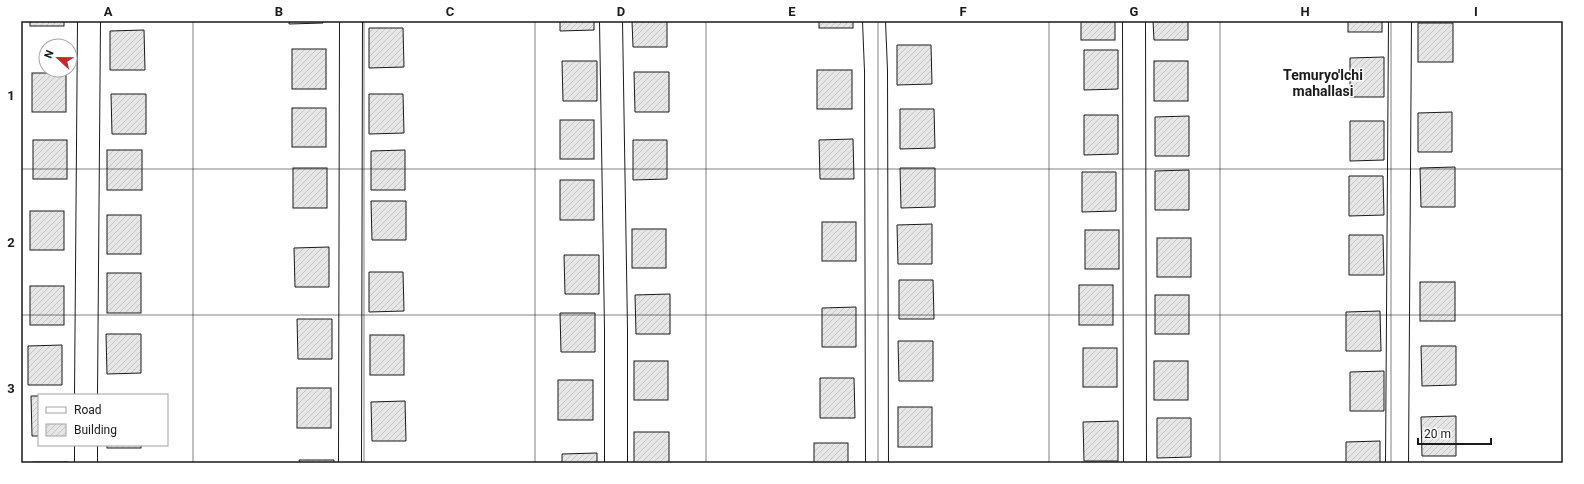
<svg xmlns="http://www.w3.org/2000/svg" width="1584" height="484" font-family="Roboto,sans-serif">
<defs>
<pattern id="building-hatch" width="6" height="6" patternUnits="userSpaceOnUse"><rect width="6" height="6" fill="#e6e6e6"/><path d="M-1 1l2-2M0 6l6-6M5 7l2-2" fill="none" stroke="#c5c5c5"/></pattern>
</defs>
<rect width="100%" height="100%" fill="#fff"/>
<g fill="url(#building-hatch)" stroke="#1a1a1a">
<rect x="30" y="21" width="34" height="5"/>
<path d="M289,21H323V23L289,24Z"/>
<path d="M560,21H594V30L560,31Z"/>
<path d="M632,21H667V47H633Z"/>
<rect x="819" y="21" width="34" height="7"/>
<rect x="1081" y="21" width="34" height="19"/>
<path d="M1153,21H1188V40H1154Z"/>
<rect x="1348" y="21" width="34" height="11"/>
<rect x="1418" y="23" width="35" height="39"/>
<path d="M369,28H403L404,67L369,68Z"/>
<path d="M144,30L145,70H110V31Z"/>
<path d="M897,45H931L932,84L897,85Z"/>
<rect x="292" y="49" width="34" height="40"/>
<path d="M1084,50H1118V89L1084,90Z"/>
<path d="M1384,57V97H1350V58Z"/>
<path d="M562,61H597V101H563Z"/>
<rect x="1154" y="61" width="34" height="40"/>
<rect x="817" y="70" width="35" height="39"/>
<path d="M634,72H669V112H635Z"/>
<rect x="32" y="73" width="34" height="39"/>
<path d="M111,94H146V134H112Z"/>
<path d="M369,94H403L404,133L369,134Z"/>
<rect x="292" y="108" width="34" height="39"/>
<path d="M900,109H934L935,148L900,149Z"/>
<path d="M1452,112V152H1418V113Z"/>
<path d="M1084,115H1118V154L1084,155Z"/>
<path d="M1189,116V156H1155V117Z"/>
<rect x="560" y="120" width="34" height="39"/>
<path d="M1350,121H1384V160L1350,161Z"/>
<path d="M853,139L854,179H820L819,140Z"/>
<rect x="33" y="140" width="34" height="39"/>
<path d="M633,140H667V179L633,180Z"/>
<rect x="107" y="150" width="35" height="40"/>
<path d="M405,150V190H371V151Z"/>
<path d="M1455,167V207H1421L1420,168Z"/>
<rect x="293" y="168" width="34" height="40"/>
<path d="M900,168H935V207L901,208Z"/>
<path d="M1189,170V210H1155V171Z"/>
<path d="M1082,172H1116V211L1082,212Z"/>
<path d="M1349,176H1383L1384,215L1349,216Z"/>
<rect x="560" y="180" width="34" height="40"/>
<path d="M371,201H406V240H372Z"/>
<rect x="30" y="211" width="34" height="39"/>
<rect x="107" y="215" width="34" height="39"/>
<rect x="822" y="222" width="34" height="39"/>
<path d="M932,224V264H898L897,225Z"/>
<rect x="632" y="229" width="34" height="39"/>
<rect x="1085" y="230" width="34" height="39"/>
<path d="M1349,235H1383L1384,275H1349Z"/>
<rect x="1157" y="238" width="34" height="39"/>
<path d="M329,247V287H295L294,248Z"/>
<path d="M564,255H599V294H565Z"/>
<path d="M369,272H403L404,311L369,312Z"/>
<rect x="107" y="273" width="34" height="40"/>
<path d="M899,280H933L934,319H899Z"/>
<rect x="1420" y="282" width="35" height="39"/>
<rect x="1079" y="285" width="34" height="40"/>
<rect x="30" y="286" width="34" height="39"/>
<path d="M670,294V334H636L635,295Z"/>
<rect x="1155" y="295" width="34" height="39"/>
<path d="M856,307V347H822V308Z"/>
<path d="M1380,311L1381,351H1346V312Z"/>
<path d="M560,313H595V352H561Z"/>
<path d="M297,319H332V359H298Z"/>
<path d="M106,334H141V373L107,374Z"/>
<rect x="370" y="335" width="34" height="40"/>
<path d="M898,341H933V381H899Z"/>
<path d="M62,345V385H28V346Z"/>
<path d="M1421,346H1456V385L1422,386Z"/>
<rect x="1083" y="348" width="34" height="39"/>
<rect x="634" y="361" width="34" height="39"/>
<rect x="1154" y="361" width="34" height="39"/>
<path d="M1384,371V411H1350V372Z"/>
<path d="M820,378H854L855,418H820Z"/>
<rect x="558" y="380" width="35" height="40"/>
<rect x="297" y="388" width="34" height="40"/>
<path d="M31,396H39V436H32Z"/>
<path d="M405,401L406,441H372L371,402Z"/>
<rect x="898" y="407" width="34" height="40"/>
<path d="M1456,416V456H1422L1421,417Z"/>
<path d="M1157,418H1191V457L1157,458Z"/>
<path d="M1118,421V461H1084L1083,422Z"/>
<rect x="634" y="432" width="35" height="31"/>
<path d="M1380,441V463H1346V442Z"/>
<rect x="814" y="443" width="34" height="20"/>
<rect x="107" y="445" width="34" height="3"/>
<path d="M597,453V463H562V454Z"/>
<path d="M299,460H334V463H300Z"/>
<rect x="33" y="462" width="35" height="1"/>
</g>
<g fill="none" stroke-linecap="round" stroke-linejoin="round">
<g stroke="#1a1a1a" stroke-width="24">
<g id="minor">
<path d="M611,21L616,329V463"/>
<path d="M874,21L876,71L877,463"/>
<path d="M1134,21L1135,463"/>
<path d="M86,395L89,21"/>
<path d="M86,463V445"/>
<path d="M350,463L351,21"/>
<path d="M1397,463L1400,21"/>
</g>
</g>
<use href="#minor" stroke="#fff" stroke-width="22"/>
</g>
<path fill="none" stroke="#1a1a1a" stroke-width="1" stroke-opacity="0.55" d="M193,21V463M364,21V463M535,21V463M706,21V463M878,21V463M1049,21V463M1220,21V463M1391,21V463M21,169H1563M21,315H1563"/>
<g text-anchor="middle" stroke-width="3" stroke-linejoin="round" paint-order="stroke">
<g font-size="14" font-weight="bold" fill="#1a1a1a" stroke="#fff">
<text x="1323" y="80">Temuryo'lchi<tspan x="1323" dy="16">mahallasi</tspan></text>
</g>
</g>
<rect width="1584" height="484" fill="none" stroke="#ffffff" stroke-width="44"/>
<rect x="38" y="394" width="130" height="52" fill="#ffffff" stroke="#a3a3a3"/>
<rect x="46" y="407" width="20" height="6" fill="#ffffff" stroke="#a3a3a3"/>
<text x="74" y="414" font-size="12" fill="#1a1a1a">Road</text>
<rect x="46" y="424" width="20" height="12" fill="url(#building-hatch)" stroke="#a3a3a3"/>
<text x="74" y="434" font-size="12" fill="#1a1a1a">Building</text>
<g transform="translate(58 58) rotate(292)"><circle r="19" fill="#ffffff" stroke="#a3a3a3"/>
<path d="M0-3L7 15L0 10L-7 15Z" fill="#c62828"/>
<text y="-6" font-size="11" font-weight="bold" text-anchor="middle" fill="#1a1a1a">N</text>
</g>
<path d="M1418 438v6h73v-6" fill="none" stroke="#1a1a1a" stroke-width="2"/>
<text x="1424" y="438" font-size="12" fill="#1a1a1a" stroke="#ffffff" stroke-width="3" paint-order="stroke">20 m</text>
<rect x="22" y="22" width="1540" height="440" fill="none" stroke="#1a1a1a" stroke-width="1.5"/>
<g font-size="13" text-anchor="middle" font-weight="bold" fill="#1a1a1a">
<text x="108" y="16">A</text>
<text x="279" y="16">B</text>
<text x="450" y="16">C</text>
<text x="621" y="16">D</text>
<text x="792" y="16">E</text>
<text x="963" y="16">F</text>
<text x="1134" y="16">G</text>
<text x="1305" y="16">H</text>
<text x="1476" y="16">I</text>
<text x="11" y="100">1</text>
<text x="11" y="247">2</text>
<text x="11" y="393">3</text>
</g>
</svg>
